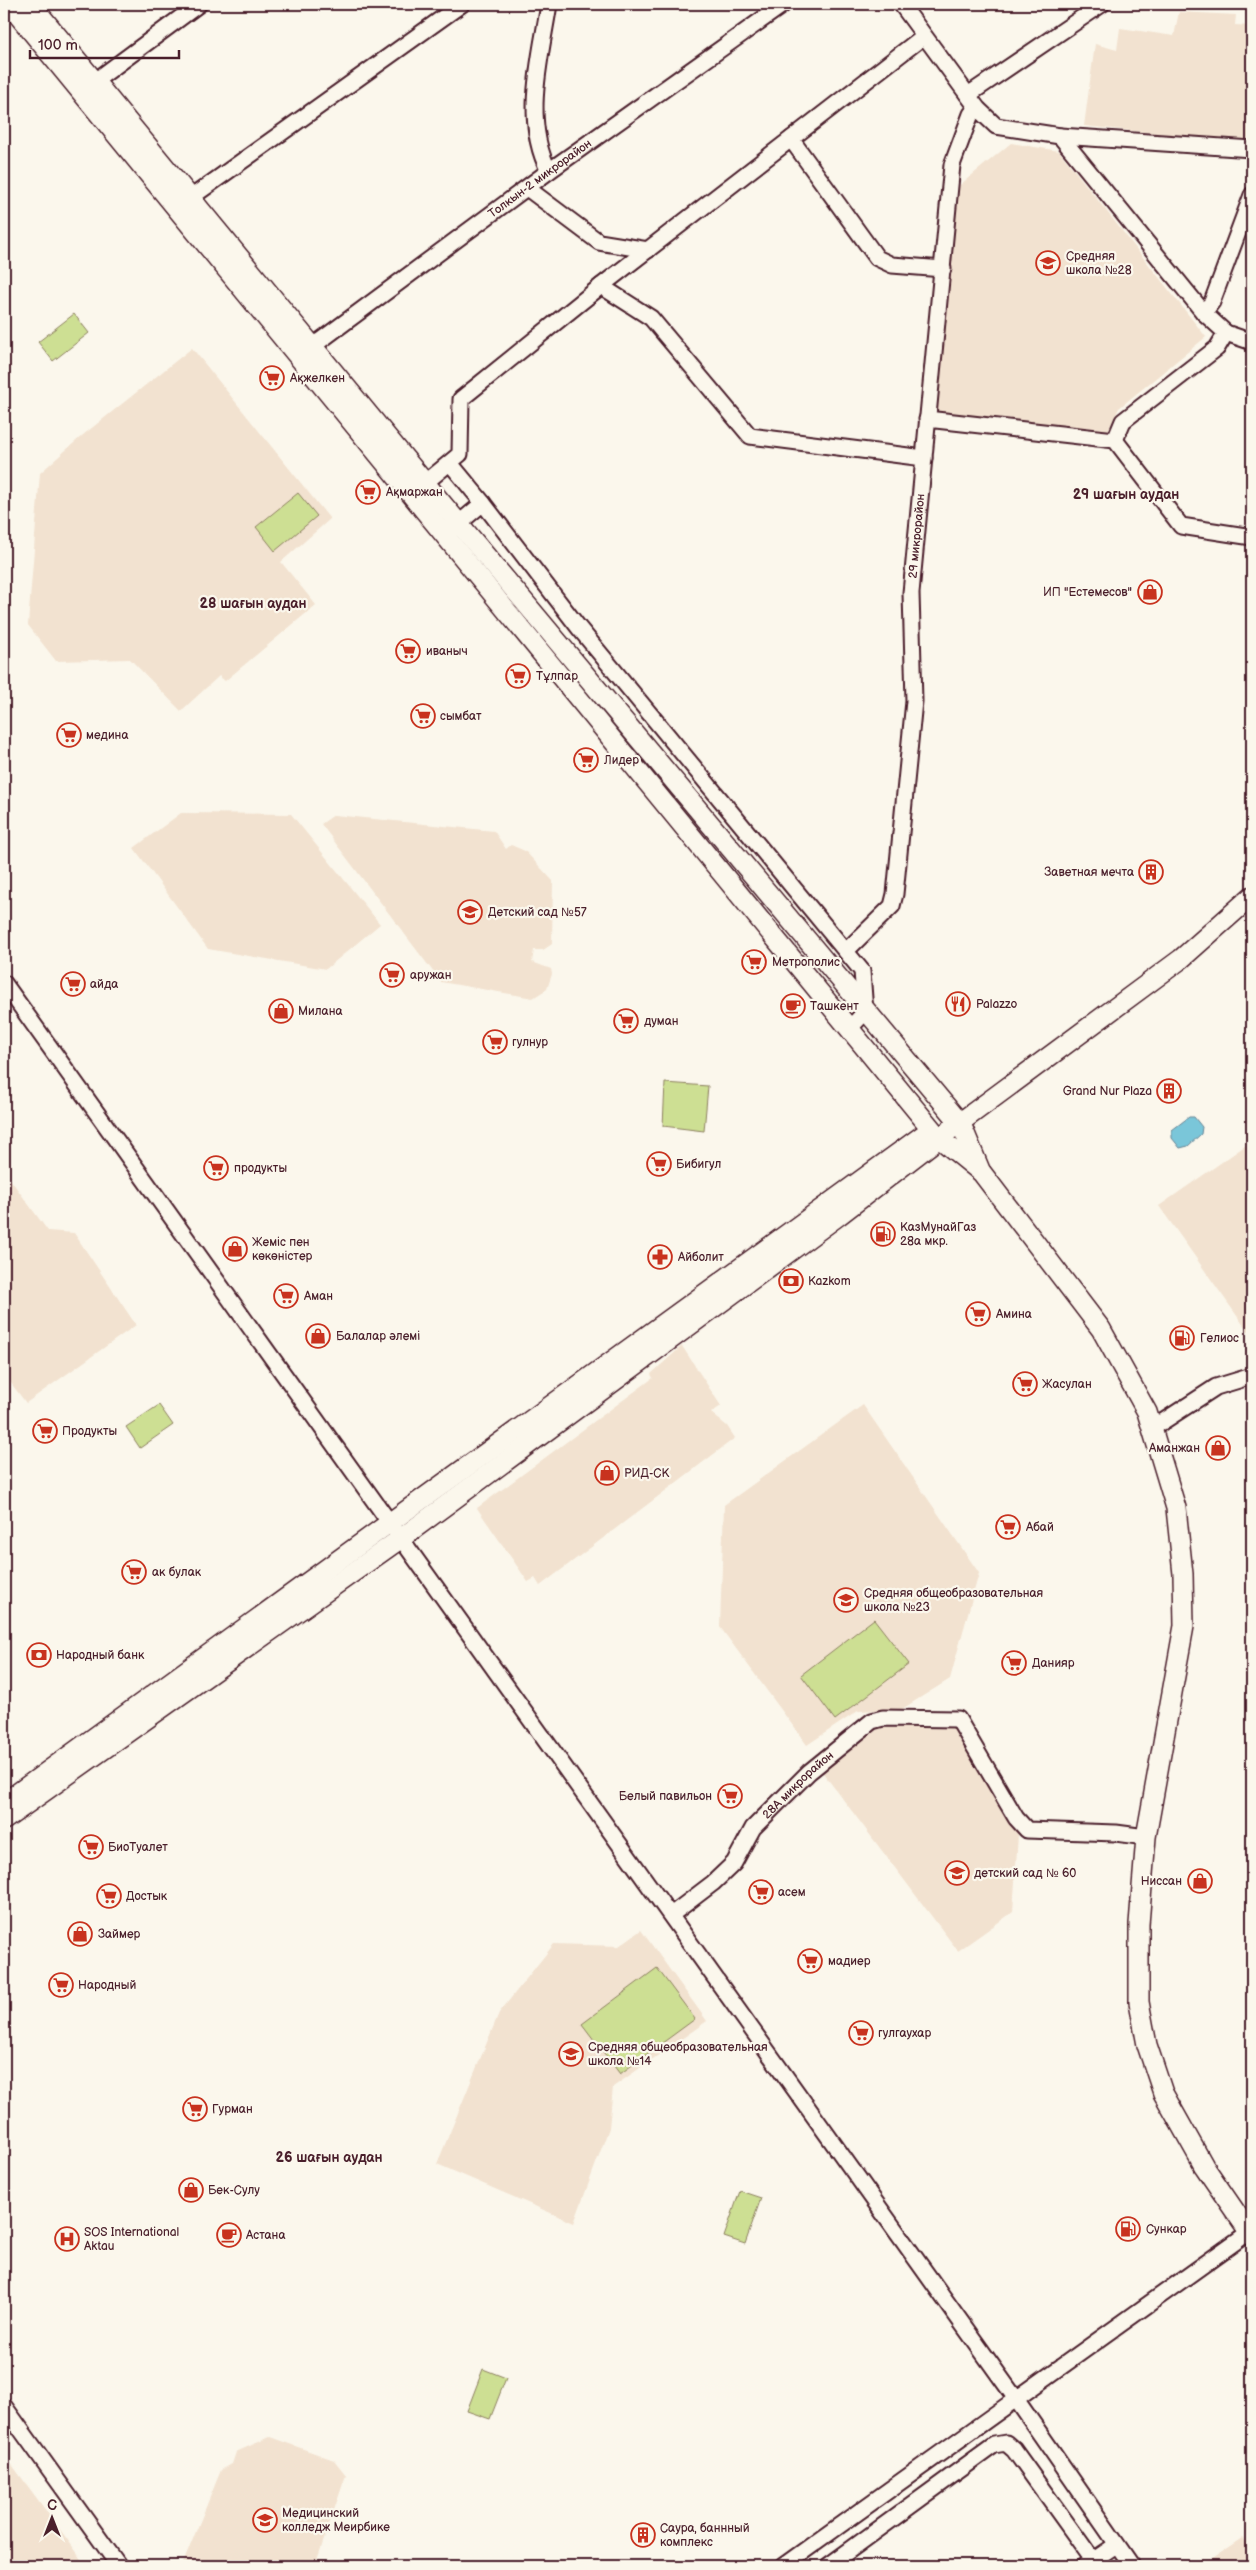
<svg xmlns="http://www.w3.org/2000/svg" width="1256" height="2570" font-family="'Balsamiq Sans',sans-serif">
<rect width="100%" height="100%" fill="#fbf7ec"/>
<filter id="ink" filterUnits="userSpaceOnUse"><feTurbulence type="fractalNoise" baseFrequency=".02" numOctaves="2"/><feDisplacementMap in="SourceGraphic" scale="10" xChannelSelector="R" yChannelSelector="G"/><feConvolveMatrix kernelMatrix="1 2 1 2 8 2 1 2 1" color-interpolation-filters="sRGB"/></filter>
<g filter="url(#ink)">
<g fill="#f2e2d0">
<path d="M1179,12L1236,15L1235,25L1252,26V143L1084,126L1095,44L1117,50L1120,28L1174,36Z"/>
<path d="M1011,143L1059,151L1206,337L1119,408L1107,433L933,411L955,189Z"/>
<path d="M192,348L330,519L281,562L316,605L225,681L219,676L181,711L130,659L56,661L28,625L40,473L83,435Z"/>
<path d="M181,813L291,814L380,924L326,969L208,949L134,848Z"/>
<path d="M334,815L494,831L506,849L511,845L525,851L553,881L552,944L543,950H534L532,962L551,969L552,974L547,989L533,998L441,982L321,824Z"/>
<path d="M1252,1141V1337L1159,1206Z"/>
<path d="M10,1179L48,1231L74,1233L136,1325L26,1403L4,1374V1184Z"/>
<path d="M682,1346L721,1406L711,1413L727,1426L735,1438L540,1586L535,1578L528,1582L477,1508L653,1378L651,1374Z"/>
<path d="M863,1405L979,1573L950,1679L902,1709L858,1711L807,1745L720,1627L724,1505Z"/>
<path d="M875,1725L957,1727L1018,1834L1013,1912L958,1951L820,1769Z"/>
<path d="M641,1930L707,2021L613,2087L609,2128L574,2223L437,2164L499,2013L554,1944L619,1946Z"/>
<path d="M270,2437L334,2460L346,2475L315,2566H182L221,2470L232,2464L236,2452Z"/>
<path d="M4,2454L87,2566H4Z"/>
<path d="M1243,2538L1249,2544L1252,2542V2566H1201Z"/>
</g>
<g fill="#cddf93" stroke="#8c7f5f">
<path d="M74,314L89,333L53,361L38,342Z"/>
<path d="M298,493L317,516L275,551L256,527Z"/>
<path d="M665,1083L708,1086L704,1131L663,1126Z"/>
<path d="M159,1405L173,1425L140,1448L126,1427Z"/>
<path d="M874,1619L909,1664L835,1720L801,1675Z"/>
<path d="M657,1968L695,2019L620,2074L582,2024Z"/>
<path d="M740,2191L761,2198L745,2244L724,2237Z"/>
<path d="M483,2369L506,2378L490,2419L467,2411Z"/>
</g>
<path fill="#7ac6d9" stroke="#678393" d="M1189,1117H1194L1202,1127L1201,1134L1188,1146L1180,1148L1172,1138V1130Z"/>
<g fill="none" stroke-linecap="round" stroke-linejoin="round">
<g stroke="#4a1f2b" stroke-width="19">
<g id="minor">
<path d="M901,4L978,109L996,126L1060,136L1204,313L1226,333L1252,342"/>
<path d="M87,87L199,4"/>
<path d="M968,95L1102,4"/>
<path d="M1060,136L1252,149"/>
<path d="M791,139L877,258L892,265L943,269"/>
<path d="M549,171C522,120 541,57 549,4"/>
<path d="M527,188L599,242L648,250"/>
<path d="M182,204L462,4"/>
<path d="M601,286L651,318L750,436L924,458"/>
<path d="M1204,313L1212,302L1252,195"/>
<path id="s1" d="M305,352L549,171L784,4"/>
<path d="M927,419L1115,440L1181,526L1252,537"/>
<path d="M1115,440L1123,421L1217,348L1226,333"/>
<path d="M450,463L483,503"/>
<path d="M425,483L460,454L461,399L601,286L924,36"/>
<path d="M451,530L483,503L579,628L862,971L865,1012L849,1029"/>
<path id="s2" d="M846,951L892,906L895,894L914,701L911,593L952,165L971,114L978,109"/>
<path d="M4,983L1016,2399L1132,2566"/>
<path d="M1153,1428L1216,1387L1252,1376"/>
<path id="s3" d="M671,1915L713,1883L734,1863L753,1828L809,1772L872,1721L883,1718L958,1719L1016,1818L1027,1830L1116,1833L1146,1837"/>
<path d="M4,2406L119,2566"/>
<path d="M783,2566L1252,2230"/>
<path d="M828,2566L994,2445L1006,2443L1014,2450L1093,2560"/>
<path d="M1085,2566L1116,2545"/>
</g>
</g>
<g stroke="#4a1f2b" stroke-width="22">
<g id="major">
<path d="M9,4L939,1138L982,1173L1101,1329L1147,1412L1176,1508L1183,1574L1184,1626L1146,1837L1139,1924V2002L1147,2045L1163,2093L1204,2166L1252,2236"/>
<path d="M31,4L425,483L961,1124L980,1170"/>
<path d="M4,1803L926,1133"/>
<path d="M4,1820L400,1539L838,1216L939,1138L1181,959L1252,896"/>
</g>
</g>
<use href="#minor" stroke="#fbf7ec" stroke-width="15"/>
<use href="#major" stroke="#fbf7ec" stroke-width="19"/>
</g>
</g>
<defs>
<g id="school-ring" transform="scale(1.25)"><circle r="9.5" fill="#fbf7ec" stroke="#c8321e" stroke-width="1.5"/><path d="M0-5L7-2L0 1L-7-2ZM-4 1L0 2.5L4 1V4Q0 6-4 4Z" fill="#c8321e"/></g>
<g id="supermarket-ring" transform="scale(1.25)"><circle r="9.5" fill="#fbf7ec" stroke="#c8321e" stroke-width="1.5"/><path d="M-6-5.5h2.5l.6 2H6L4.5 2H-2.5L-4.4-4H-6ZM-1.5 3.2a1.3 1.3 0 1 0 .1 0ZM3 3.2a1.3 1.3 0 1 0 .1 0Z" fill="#c8321e"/></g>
<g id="shop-ring" transform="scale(1.25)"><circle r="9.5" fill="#fbf7ec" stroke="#c8321e" stroke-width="1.5"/><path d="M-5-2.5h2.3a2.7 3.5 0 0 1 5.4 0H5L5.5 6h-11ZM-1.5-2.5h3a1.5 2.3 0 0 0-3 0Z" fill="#c8321e"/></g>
<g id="building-ring" transform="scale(1.25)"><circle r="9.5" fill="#fbf7ec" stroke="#c8321e" stroke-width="1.5"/><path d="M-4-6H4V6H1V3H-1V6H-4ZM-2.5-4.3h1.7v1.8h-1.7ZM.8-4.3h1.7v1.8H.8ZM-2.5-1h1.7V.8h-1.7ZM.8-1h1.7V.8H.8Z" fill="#c8321e"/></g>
<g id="restaurant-ring" transform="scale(1.25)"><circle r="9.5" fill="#fbf7ec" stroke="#c8321e" stroke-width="1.5"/><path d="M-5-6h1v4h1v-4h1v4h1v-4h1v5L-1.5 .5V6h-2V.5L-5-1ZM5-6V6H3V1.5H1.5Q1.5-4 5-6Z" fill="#c8321e"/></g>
<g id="cafe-ring" transform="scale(1.25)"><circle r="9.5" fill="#fbf7ec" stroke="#c8321e" stroke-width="1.5"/><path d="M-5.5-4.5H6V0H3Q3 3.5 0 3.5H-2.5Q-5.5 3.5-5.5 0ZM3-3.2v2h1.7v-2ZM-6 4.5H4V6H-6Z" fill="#c8321e"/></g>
<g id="fuel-ring" transform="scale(1.25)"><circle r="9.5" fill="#fbf7ec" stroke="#c8321e" stroke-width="1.5"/><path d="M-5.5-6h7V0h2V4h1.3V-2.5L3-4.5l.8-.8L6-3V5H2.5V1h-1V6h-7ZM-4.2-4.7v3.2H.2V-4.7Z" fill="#c8321e"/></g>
<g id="pharmacy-ring" transform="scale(1.25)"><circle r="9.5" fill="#fbf7ec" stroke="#c8321e" stroke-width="1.5"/><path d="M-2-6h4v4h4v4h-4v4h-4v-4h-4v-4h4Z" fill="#c8321e"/></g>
<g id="bank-ring" transform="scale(1.25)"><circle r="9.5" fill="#fbf7ec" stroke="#c8321e" stroke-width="1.5"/><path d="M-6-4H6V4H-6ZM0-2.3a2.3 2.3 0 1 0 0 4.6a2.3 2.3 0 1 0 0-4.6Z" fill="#c8321e"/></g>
<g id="hospital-ring" transform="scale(1.25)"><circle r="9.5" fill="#fbf7ec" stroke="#c8321e" stroke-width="1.5"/><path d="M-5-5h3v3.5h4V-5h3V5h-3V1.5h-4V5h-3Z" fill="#c8321e"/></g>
<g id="university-ring" transform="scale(1.25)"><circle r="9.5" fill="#fbf7ec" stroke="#c8321e" stroke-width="1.5"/><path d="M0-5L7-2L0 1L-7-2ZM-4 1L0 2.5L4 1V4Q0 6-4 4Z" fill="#c8321e"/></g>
</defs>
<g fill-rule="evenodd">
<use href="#school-ring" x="1048" y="263"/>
<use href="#supermarket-ring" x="272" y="378"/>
<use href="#supermarket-ring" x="368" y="492"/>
<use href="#shop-ring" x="1150" y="592"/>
<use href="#supermarket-ring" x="408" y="651"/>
<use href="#supermarket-ring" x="518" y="676"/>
<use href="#supermarket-ring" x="423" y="716"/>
<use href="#supermarket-ring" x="69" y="735"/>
<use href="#supermarket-ring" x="586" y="760"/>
<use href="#building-ring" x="1151" y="872"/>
<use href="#school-ring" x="470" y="912"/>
<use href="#supermarket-ring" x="754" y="962"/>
<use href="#supermarket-ring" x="392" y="975"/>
<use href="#supermarket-ring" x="73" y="984"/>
<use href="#restaurant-ring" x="958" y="1004"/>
<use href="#cafe-ring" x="793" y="1006"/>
<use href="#shop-ring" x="281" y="1011"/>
<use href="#supermarket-ring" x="626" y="1021"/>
<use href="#supermarket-ring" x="495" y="1042"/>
<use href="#building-ring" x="1169" y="1091"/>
<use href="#supermarket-ring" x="659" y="1164"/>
<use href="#supermarket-ring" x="216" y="1168"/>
<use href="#fuel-ring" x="883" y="1234"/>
<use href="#shop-ring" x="235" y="1249"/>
<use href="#pharmacy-ring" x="660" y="1257"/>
<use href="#bank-ring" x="791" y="1281"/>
<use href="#supermarket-ring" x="286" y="1296"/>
<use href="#supermarket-ring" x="978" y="1314"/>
<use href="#shop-ring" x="318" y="1336"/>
<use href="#fuel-ring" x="1182" y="1338"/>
<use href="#supermarket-ring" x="1025" y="1384"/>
<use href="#supermarket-ring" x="45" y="1431"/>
<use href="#shop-ring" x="1218" y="1448"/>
<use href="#shop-ring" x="607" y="1473"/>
<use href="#supermarket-ring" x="1008" y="1527"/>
<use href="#supermarket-ring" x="134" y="1572"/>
<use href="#school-ring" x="846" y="1600"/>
<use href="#bank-ring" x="39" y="1655"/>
<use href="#supermarket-ring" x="1014" y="1663"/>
<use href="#supermarket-ring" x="730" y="1796"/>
<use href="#supermarket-ring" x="91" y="1847"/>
<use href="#school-ring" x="957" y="1873"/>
<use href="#shop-ring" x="1200" y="1881"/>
<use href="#supermarket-ring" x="761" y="1892"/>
<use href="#supermarket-ring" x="109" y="1896"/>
<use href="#shop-ring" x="80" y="1934"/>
<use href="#supermarket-ring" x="810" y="1961"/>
<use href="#supermarket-ring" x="61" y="1985"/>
<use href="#supermarket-ring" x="861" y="2033"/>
<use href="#school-ring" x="571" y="2054"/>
<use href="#supermarket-ring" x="195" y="2109"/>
<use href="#shop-ring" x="191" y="2190"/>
<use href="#fuel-ring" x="1128" y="2229"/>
<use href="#cafe-ring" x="229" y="2235"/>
<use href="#hospital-ring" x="67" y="2239"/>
<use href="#university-ring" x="265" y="2520"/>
<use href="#building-ring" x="643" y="2535"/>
</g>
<g text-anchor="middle" stroke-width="4.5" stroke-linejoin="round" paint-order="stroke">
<g font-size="12" fill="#4a1f2b" stroke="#fbf7ec">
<text dy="4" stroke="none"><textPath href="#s1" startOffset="292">Толкын-2 микрорайон</textPath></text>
<text dy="4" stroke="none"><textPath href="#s2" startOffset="436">29 микрорайон</textPath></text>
<text dy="4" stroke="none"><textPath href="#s3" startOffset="184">28А микрорайон</textPath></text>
</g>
<g font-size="12" fill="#4a1f2b" stroke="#fbf7ec" text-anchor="start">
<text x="1066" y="260">Средняя<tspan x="1066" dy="14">школа №28</tspan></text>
<text x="290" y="382">Ақжелкен</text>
<text x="386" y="496">Ақмаржан</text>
<text x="1132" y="596" text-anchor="end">ИП "Естемесов"</text>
<text x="426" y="655">иваныч</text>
<text x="536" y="680">Тұлпар</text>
<text x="440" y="720">сымбат</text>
<text x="86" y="739">медина</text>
<text x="604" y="764">Лидер</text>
<text x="1134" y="876" text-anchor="end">Заветная мечта</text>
<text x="488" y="916">Детский сад №57</text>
<text x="772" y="966">Метрополис</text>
<text x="410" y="979">аружан</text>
<text x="90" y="988">айда</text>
<text x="976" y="1008">Palazzo</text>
<text x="810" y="1010">Ташкент</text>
<text x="298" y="1015">Милана</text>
<text x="644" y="1025">думан</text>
<text x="512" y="1046">гулнур</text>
<text x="1152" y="1095" text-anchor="end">Grand Nur Plaza</text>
<text x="676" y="1168">Бибигул</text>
<text x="234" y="1172">продукты</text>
<text x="900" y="1231">КазМунайГаз<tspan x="900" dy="14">28а мкр.</tspan></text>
<text x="252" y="1246">Жеміс пен<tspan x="252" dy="14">көкөністер</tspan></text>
<text x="678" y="1261">Айболит</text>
<text x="808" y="1285">Kazkom</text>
<text x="304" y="1300">Аман</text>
<text x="996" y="1318">Амина</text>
<text x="336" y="1340">Балалар әлемі</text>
<text x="1200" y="1342">Гелиос</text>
<text x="1042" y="1388">Жасулан</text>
<text x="62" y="1435">Продукты</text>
<text x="1200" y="1452" text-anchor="end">Аманжан</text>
<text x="624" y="1477">РИД-СК</text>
<text x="1026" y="1531">Абай</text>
<text x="152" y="1576">ак булак</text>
<text x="864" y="1597">Средняя общеобразовательная<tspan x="864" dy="14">школа №23</tspan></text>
<text x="56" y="1659">Народный банк</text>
<text x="1032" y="1667">Данияр</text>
<text x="712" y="1800" text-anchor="end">Белый павильон</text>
<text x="108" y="1851">БиоТуалет</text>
<text x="974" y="1877">детский сад № 60</text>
<text x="1182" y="1885" text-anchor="end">Ниссан</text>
<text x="778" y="1896">асем</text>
<text x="126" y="1900">Достык</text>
<text x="98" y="1938">Займер</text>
<text x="828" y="1965">мадиер</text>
<text x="78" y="1989">Народный</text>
<text x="878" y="2037">гулгаухар</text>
<text x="588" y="2051">Cредняя общеобразовательная<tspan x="588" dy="14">школа №14</tspan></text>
<text x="212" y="2113">Гурман</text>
<text x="208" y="2194">Бек-Сулу</text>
<text x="1146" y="2233">Сункар</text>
<text x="84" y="2236">SOS International<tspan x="84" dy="14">Aktau</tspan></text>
<text x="246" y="2239">Астана</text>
<text x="282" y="2517">Медицинский<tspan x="282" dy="14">колледж Меирбике</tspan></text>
<text x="660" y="2532">Саура, баннный<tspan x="660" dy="14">комплекс</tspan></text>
</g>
<g font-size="14" font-weight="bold" fill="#4a1f2b" stroke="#fbf7ec">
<text x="1126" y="499">29 шағын аудан</text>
<text x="253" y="608">28 шағын аудан</text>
<text x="329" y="2162">26 шағын аудан</text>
</g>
</g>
<rect width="1256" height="2570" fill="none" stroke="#fbf7ec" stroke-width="20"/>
<rect x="10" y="10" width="1236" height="2550" fill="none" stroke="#4a1f2b" stroke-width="2" filter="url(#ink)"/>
<g transform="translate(52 2518)" stroke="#fbf7ec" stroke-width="4" paint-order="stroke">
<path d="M0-4L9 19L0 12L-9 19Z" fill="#4a1f2b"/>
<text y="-8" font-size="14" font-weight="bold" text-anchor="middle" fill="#4a1f2b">С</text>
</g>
<path d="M30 50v8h149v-8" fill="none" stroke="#4a1f2b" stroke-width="2.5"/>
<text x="38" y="50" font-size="15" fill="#4a1f2b" stroke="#fbf7ec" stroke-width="4" paint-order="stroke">100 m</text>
</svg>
